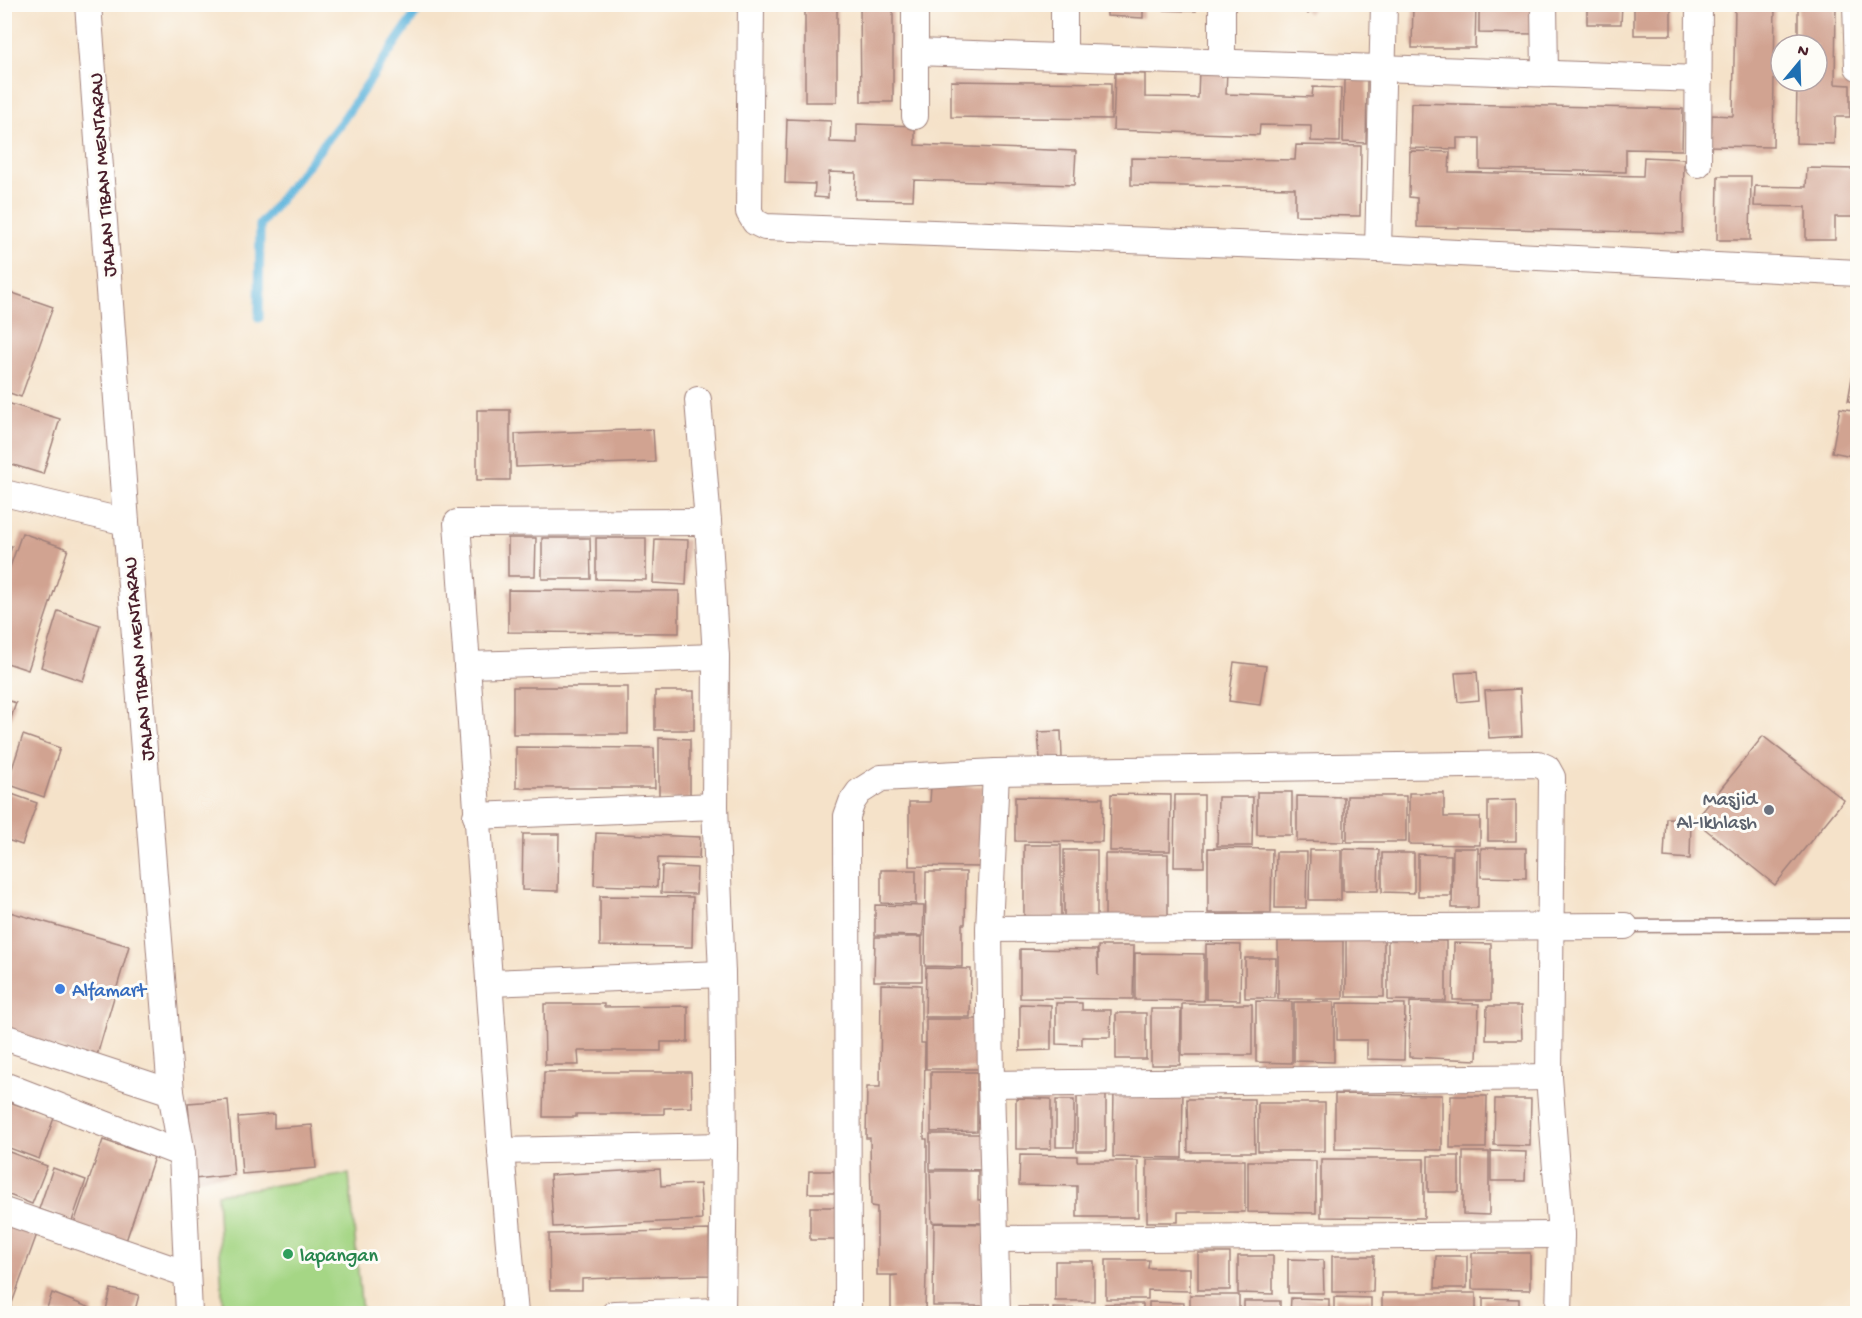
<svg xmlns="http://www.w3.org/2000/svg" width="1862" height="1318" font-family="'Gochi Hand',sans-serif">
<rect width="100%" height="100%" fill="#fdfcf7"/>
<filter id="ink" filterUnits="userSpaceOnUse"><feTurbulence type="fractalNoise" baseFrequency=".0167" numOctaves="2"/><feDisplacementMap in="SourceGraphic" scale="12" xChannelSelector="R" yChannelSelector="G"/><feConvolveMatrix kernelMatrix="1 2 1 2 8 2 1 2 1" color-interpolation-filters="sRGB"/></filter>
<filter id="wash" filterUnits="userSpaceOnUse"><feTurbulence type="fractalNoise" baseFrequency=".008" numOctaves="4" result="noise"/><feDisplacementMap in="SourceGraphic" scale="24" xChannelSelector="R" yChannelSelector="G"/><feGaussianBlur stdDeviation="1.35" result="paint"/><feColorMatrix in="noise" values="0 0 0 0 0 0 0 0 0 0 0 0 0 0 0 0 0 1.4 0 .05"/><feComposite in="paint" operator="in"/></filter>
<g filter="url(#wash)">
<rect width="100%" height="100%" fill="#f5e2c9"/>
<path fill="#a5d685" stroke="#787a58" stroke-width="1.5" d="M349,1174L362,1313H223L217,1194Z"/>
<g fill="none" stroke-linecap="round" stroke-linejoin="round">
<path stroke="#60b6dd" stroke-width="9" d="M259,318L260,225L342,121L422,4"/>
</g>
<g id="blocks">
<g fill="#d1a391">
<rect x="805" y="4" width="32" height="98"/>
<path d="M860,4H893V102H861Z"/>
<rect x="957" y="4" width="33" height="5"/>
<path d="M1107,4H1143V18L1107,16Z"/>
<path d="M1158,4H1196V11L1158,10Z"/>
<path d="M1300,4H1318L1308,14Z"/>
<path d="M1413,4H1476L1475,48H1412Z"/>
<path d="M1479,4H1539L1538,34L1479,33Z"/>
<path d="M1587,4H1622L1621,24H1587Z"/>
<rect x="1634" y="4" width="37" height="31"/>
<path d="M1798,4H1836L1835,84L1850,85V117H1835L1834,144L1796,143L1797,81H1817V45H1798Z"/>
<path d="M1735,5H1775L1773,147L1711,146L1712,115L1733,116Z"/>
<path d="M1199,69L1227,70L1226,94L1312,97L1313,87L1341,88L1340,142L1311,141V126L1260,125L1259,135L1113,130L1115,73L1145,74V97L1198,98Z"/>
<path d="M1344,80H1367L1366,143L1343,142Z"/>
<path d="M951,81L1111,83V119L951,117Z"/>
<path d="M1411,103L1683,109L1682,150L1626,149V172L1480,169V138H1457V149L1410,148Z"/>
<path d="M787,119L831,121L830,142L857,143V124L885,125L915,126V145L1076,151L1074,185L914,180L913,200L855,199L856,173L829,172L828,198L814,197L815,184L785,183Z"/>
<path d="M1296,145L1361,146L1360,216L1295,215V188L1131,185V158L1295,160Z"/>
<path d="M1410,151L1450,152L1449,172L1643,176L1644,157L1684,159L1683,233L1417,227V198L1409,197Z"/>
<path d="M1807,168L1857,169V217H1835V240H1806V207L1754,206L1755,186L1806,187Z"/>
<path d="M1718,176H1751L1750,240H1717Z"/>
<path d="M4,290L53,307L21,397L4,391Z"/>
<path d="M1853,372L1857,373V403L1848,401Z"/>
<path d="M4,402L60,419L43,474L4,462Z"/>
<path d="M1840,408L1857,411V457L1832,452Z"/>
<rect x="477" y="410" width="33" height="70"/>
<path d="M653,429L655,462L516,467L515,434Z"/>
<path d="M22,533L68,549L28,670L4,662V584Z"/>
<path d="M508,538H536L535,576H508Z"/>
<path d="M542,538H590L591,579H542Z"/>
<path d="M596,538H646V580L596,579Z"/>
<path d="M655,539L688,540L686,585L653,583Z"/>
<path d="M4,544L12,546L5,568H4Z"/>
<path d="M508,590L679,591V633L508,632Z"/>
<path d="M58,611L100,625L83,681L41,667Z"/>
<path d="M1234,662L1266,666L1260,705L1229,701Z"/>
<path d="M1477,672L1479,700L1458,702L1455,673Z"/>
<rect x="513" y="687" width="115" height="47"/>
<path d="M1520,689L1522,736L1489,738L1485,691Z"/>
<rect x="655" y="691" width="39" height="39"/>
<path d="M4,699L16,703L5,736H4Z"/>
<path d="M1061,731L1062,758L1040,759L1038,732Z"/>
<path d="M23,735L60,748L44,797L7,784Z"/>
<path d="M1763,736L1844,800L1775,885L1695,821Z"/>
<path d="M659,738L690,739V800L659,799Z"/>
<path d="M516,747L654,748L655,788H516Z"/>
<path d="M931,786H983V867L909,866V802H930Z"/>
<path d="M6,792L37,803L22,845L4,839V796Z"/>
<rect x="1257" y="792" width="35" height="43"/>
<path d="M1409,793H1444V817H1480V845L1409,844Z"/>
<path d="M1111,794L1171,795L1170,851H1110Z"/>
<path d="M1175,795H1204V867H1174Z"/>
<path d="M1297,796L1344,797V842L1297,841Z"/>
<rect x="1347" y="796" width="59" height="46"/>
<path d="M1015,797L1103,798L1102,842L1015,841Z"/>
<path d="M1218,797H1253L1252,846H1217Z"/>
<path d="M1516,800V841H1488V801Z"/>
<path d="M1666,818L1691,819L1690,859L1664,857Z"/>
<path d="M596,833L700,837L699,859L658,858L657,887L594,885Z"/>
<path d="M523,834H559L558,891L522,890Z"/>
<rect x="1024" y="845" width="37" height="75"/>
<path d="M1208,848L1272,849L1271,913H1208Z"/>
<path d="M1453,848H1478V908H1452Z"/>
<path d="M1481,848H1526V878L1481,877Z"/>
<path d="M1343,849L1379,850L1378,891H1343Z"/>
<rect x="1064" y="850" width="33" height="67"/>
<path d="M1310,850H1341V900H1309Z"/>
<path d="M1276,852H1307L1306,908H1275Z"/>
<path d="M1382,853H1414V893L1382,892Z"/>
<path d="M1105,854H1168V923L1105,922Z"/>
<path d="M1418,854L1451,855V896H1418Z"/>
<path d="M662,866L697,868L696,894L661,893Z"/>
<path d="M881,870H916V904L881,903Z"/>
<path d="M926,872H966L965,924H962V967L925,966Z"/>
<path d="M600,896L693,897L692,947L600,946Z"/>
<path d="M875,905L924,906L923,936L875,935Z"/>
<path d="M6,911L129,946L96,1059L4,1032V917Z"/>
<path d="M875,937H922V981H874Z"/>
<rect x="1346" y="937" width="38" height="60"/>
<path d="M1388,940L1446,941V1001L1388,1000Z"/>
<rect x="1278" y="941" width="65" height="58"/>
<path d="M1454,943L1491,944V1000H1453Z"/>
<path d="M1206,944L1241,945L1240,1000L1206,999Z"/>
<path d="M1098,946H1134L1133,999L1020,998V949L1097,950L1098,976Z"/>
<path d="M1135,953L1204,954V1001L1135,1000Z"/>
<path d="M1245,958H1276L1275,998H1245Z"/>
<path d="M926,968L971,969L970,1017H925Z"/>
<path d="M881,984L921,985V1043H925L924,1139H927V1275H926L925,1311L891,1310V1276L898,1275H877V1207L871,1206L870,1138H866L867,1087H880Z"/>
<path d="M1256,1001L1292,1002V1063L1256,1062Z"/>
<path d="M1294,1002H1334V1062L1294,1061Z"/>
<path d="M1410,1002L1479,1004L1477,1060L1409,1057Z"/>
<path d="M1056,1003H1082V1010H1111L1110,1037H1082V1045L1056,1044Z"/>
<path d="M1337,1003L1405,1004L1404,1060L1367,1059V1040H1337Z"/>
<path d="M544,1004H604V1007L688,1006V1042H661V1051H578L579,1065H545Z"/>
<path d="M1020,1004L1051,1005V1050L1020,1051Z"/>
<rect x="1182" y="1004" width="70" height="51"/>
<path d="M1487,1006H1521L1522,1040H1486Z"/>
<path d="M1151,1009H1181L1180,1065H1151Z"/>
<rect x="1116" y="1013" width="30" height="46"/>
<rect x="926" y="1019" width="56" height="50"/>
<path d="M544,1072H691L692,1107L664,1108V1114H576V1117H543Z"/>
<path d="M931,1072H977V1131L931,1132Z"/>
<path d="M1114,1088L1183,1089L1182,1158L1113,1157Z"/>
<rect x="1077" y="1093" width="29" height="58"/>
<path d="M1335,1094L1442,1095V1150L1335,1149Z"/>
<path d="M1451,1096H1487L1486,1148H1450Z"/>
<path d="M1016,1098L1051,1099V1149H1016Z"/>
<path d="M1187,1099H1254L1255,1152H1188Z"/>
<path d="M1495,1099H1531L1530,1146L1494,1145Z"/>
<path d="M4,1100L54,1118L39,1159L4,1146Z"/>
<path d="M228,1100L234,1175L194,1179L188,1103Z"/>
<rect x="1056" y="1100" width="18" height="47"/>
<rect x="1258" y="1103" width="67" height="48"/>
<path d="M274,1114V1128L312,1125L316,1168L242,1174L238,1117Z"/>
<path d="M930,1134H990V1170L930,1169Z"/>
<path d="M103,1140L154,1157L125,1244L73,1226Z"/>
<path d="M4,1150L47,1166L32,1204L4,1193Z"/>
<path d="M1491,1151L1526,1152L1525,1181H1491Z"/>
<path d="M1463,1152H1489V1215L1463,1214Z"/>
<path d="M1020,1155L1077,1156V1161H1138V1217H1077V1186L1019,1185Z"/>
<rect x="1428" y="1156" width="31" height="36"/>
<path d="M1321,1159H1424V1218L1321,1217Z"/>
<path d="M1147,1160H1245V1212H1178V1222H1147Z"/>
<path d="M1248,1161H1316V1213L1248,1212Z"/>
<path d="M53,1168L86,1180L72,1221L39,1209Z"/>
<path d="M660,1169L661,1186L700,1184L702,1220L553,1227L550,1175Z"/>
<path d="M809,1171H834L835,1193H808Z"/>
<path d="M930,1171H978V1200H989L988,1223L932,1222Z"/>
<rect x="810" y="1207" width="25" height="33"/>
<path d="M4,1222L37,1234L8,1314L4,1313Z"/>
<path d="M934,1223L985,1224V1306H933Z"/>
<path d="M709,1230L710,1275L611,1277V1278L582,1279V1290H550L549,1234Z"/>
<rect x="1198" y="1253" width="32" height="37"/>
<path d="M1472,1253H1530V1290L1472,1289Z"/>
<path d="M1238,1256H1273V1294L1238,1293Z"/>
<path d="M1332,1256H1374L1373,1292H1332Z"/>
<path d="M1436,1256H1467V1288H1435Z"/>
<path d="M1288,1259L1323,1260L1324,1293H1288Z"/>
<path d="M1106,1260H1149L1148,1268H1190V1291L1148,1290V1299H1106Z"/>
<rect x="1055" y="1261" width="39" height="40"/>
<path d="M111,1289L139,1295L134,1314H105Z"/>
<path d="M52,1293L93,1309L92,1314H45Z"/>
<rect x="1382" y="1293" width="94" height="21"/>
<rect x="1190" y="1295" width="49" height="19"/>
<path d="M1334,1297L1371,1298V1314H1334Z"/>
<path d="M1291,1298L1329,1299V1314H1290Z"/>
<path d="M1483,1298L1519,1299V1314H1483Z"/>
<rect x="1244" y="1301" width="36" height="13"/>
<path d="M1149,1302L1184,1303V1314H1149Z"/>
<rect x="1105" y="1304" width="38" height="10"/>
<rect x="1018" y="1307" width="30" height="7"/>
<path d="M1053,1308L1096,1309V1314H1053Z"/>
<rect x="935" y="1311" width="51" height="3"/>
</g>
</g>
</g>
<g filter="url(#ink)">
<use href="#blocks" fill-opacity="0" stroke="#a0807a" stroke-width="1.5"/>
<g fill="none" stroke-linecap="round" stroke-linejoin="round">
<g stroke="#a0807a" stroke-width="15">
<path id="lane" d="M1625,926L1858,925"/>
</g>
<g stroke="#a0807a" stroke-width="28">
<g id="street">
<path d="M88,4L126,522L171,1092L182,1154L189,1314"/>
<path d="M751,4L749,212L755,222L765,227L1378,249L1858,273"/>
<path d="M1064,4V57"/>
<path d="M1544,4L1545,74"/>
<path d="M1856,4L1858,67"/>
<path d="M915,52L1699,79"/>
<path d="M1222,63V4"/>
<path d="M915,116V4"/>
<path d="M1698,164L1699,4"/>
<path d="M1378,249L1384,4"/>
<path d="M698,400L708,522L716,657L715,806L722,974L724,1146L722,1314"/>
<path d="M4,493L126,522"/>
<path d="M467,665L716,657"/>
<path d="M996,772L989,929L991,1084L997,1314"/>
<path d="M476,816L715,806"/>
<path d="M989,929L1625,926"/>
<path d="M489,983L722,974"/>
<path d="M4,1037L171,1092"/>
<path d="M991,1084L1549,1077"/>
<path d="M4,1085L182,1154"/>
<path d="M501,1151L724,1146"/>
<path d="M4,1211L187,1274"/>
<path d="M995,1239L1561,1235"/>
<path d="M515,1314L501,1151L457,523L708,522"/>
<path d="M614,1314L722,1311"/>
<path d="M848,1314L847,828V816L852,802L859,792L881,778L996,772L1538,764L1547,768L1552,777L1549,1077L1561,1235L1559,1314"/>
</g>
</g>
<use href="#lane" stroke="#fff" stroke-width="12"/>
<use href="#street" stroke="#fff" stroke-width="26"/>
</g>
</g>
<circle fill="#6b7280" stroke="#fdfcf7" stroke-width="2" cx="1769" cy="810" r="6"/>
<circle fill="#3f7fe0" stroke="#fdfcf7" stroke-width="2" cx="60" cy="989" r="6"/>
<circle fill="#2e9e5b" stroke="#fdfcf7" stroke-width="2" cx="288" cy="1254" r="6"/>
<g text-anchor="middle" stroke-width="6" stroke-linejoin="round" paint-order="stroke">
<g font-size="20" fill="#4a1f2b" stroke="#fdfcf7">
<text transform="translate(101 175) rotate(-94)" y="7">JALAN TIBAN MENTARAU</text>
<text transform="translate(137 659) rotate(-95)" y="7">JALAN TIBAN MENTARAU</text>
</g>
<g font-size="20" fill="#5b616d" stroke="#fdfcf7" text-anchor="end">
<text x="1757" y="805">Masjid<tspan x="1757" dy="23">Al-Ikhlash</tspan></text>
</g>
<g font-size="20" fill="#366cbe" stroke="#fdfcf7" text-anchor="start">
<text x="72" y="996">Alfamart</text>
</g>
<g font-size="20" fill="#27864d" stroke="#fdfcf7" text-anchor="start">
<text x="300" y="1261">lapangan</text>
</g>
</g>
<rect width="1862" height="1318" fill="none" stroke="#fdfcf7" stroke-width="24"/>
<g transform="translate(1799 63) rotate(19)"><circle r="28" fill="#fdfcf7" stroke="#b5a4a5" stroke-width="1.5"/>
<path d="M0-4.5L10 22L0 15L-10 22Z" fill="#1f6fb2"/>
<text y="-9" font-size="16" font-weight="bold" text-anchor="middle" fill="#4a1f2b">N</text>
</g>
</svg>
